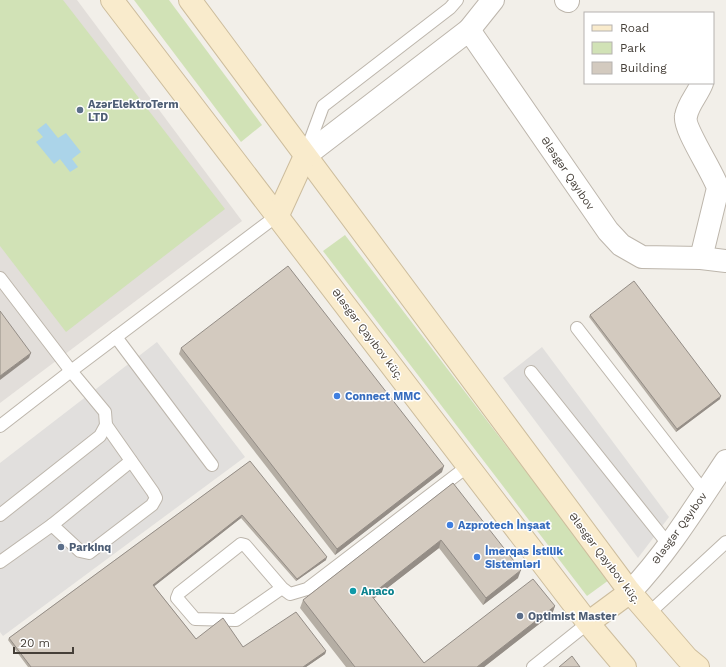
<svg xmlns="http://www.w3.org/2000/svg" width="726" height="667" font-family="'Work Sans',sans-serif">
<rect width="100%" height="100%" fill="#f2efe9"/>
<path fill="#e2deda" d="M0,0H77L242,221L0,403Z"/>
<g fill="#d1e2b6">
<path d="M0,0H63L225,209L66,332L0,246Z"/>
<path d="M134,0H169L262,125L241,142Z"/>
<path d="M345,235L609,580L587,596L323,251Z"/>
</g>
<g fill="#e1dfdd">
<path d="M157,342L245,457L3,636L0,632V463Z"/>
<path d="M542,347L669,517L638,558L503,378Z"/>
</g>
<path fill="#abd4e9" d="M46,123L58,138L66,133L81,152L72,159L78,167L70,172L60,159L54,164L36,142L43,137L37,130Z"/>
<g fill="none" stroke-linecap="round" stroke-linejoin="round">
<g stroke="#bdb6ac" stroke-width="14">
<g id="lane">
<path d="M306,152L323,106L450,8L457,0"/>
<path d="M0,278L71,371L278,215"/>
<path d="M577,328L705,493"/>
<path d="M116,337L212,465"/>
<path d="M531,372L668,544"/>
<path d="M0,426L71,371L105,412L106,425L100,436L0,515"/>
<path d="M52,525L131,461"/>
<path d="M0,562L52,525L80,551L89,553L152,505L156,498L153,492L106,425"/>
<path d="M282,588L236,620L195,619L177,598L179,593L241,544L245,545L282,588L290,594L307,589L468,466"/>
<path d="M648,614L726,542"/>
<path d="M533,667L588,623"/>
</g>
</g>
<g stroke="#bdb6ac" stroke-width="24">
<g id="street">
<path d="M566,0L568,1"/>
<path d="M469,30L493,0"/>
<path d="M305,156L469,30L608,231L621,245L642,257L701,258L726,261"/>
<path d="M701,258L718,188C713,172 683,128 686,116C688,104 698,94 702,83"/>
<path d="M630,592C667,553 696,506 726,461"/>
</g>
</g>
<g stroke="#cdbd9d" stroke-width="24">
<g id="secondary">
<path d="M112,0L588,623L625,667"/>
<path d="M190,0L630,592L687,658L698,667"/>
<path d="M278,215L305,156"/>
<path d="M588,623L630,592"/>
</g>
</g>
<use href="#lane" stroke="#fff" stroke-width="12"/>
<use href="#street" stroke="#fff" stroke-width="22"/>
<use href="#secondary" stroke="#f9ebcc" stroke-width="22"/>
</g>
<g fill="#b5aea4">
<path d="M590,315L720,399L676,432L589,317Z"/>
<path d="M181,348L442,472L335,555L179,354Z"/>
<path d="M250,461L326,560L296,581L241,518L154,586L196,639L243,647L326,651L325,654L306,667H28L8,640L9,638Z"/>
<path d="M453,483L518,578L483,605L439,548L373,599L424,663L555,606L552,614L484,667H346L300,608L303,600Z"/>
</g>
<g fill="#948d86">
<path d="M31,353L29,358L0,380V376Z"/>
<path d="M721,396L720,399L676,432L677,429Z"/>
<path d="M444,466L442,472L335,555L337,549Z"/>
<path d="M242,515L241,518L152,588L153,585Z"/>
<path d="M441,540L439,548L368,603L371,595Z"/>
<path d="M327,557L326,560L296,581L297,579Z"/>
<path d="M521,570L518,578L483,605L486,598Z"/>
<path d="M555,606L552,614L484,667H477Z"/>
<path d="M326,651L325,654L306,667H303Z"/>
</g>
<g fill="#d3cabf" stroke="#948d86">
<path d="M288,266L444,466L337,549L181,348Z"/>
<path d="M634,281L721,396L677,429L590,315Z"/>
<path d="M0,311L31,353L0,376Z"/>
<path d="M250,461L327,557L297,579L242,515L153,585L196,639L223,618L243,647L296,612L326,651L303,667H31L9,638Z"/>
<path d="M453,483L521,570L486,598L441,540L371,595L424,663L533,579L555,606L477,667H355L303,600Z"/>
<path d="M572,656L580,667H559Z"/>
</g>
<g fill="#5c6f8a" stroke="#fff" stroke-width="1.5">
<circle cx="80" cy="110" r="4"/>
<circle cx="61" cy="547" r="4"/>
<circle cx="520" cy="616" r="4"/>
</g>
<g fill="#3f7fe0" stroke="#fff" stroke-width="1.5">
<circle cx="337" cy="396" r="4"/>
<circle cx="450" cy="525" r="4"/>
<circle cx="477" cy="557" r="4"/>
</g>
<circle fill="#0f9aa8" stroke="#fff" stroke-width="1.5" cx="353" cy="591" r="4"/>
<g text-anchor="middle" stroke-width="3" stroke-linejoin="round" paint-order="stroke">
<g font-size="11" font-weight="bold" fill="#4e5e75" stroke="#fff" text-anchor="start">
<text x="88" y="108">AzərElektroTerm<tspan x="88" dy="13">LTD</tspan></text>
<text x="69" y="551">Parkinq</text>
<text x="528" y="620">Optimist Master</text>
</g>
<g font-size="11" fill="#453f38" stroke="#fff">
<text transform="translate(568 173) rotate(56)" y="4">Ələsgər Qayıbov</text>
<text transform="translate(368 334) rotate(53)" y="4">Ələsgər Qayıbov küç.</text>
<text transform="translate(679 528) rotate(-54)" y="4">Ələsgər Qayıbov</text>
<text transform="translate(605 558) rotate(53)" y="4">Ələsgər Qayıbov küç.</text>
</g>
<g font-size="11" font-weight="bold" fill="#366cbe" stroke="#fff" text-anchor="start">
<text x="345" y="400">Connect MMC</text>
<text x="458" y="529">Azprotech İnşaat</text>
<text x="485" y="555">İmerqas İstilik<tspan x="485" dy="13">Sistemləri</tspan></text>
</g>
<g font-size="11" font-weight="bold" fill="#0d838f" stroke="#fff" text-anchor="start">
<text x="361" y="595">Anaco</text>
</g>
</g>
<rect x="584" y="12" width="130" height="72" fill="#ffffff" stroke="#b5b2af"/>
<rect x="592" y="25" width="20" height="6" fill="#f9ebcc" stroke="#b5b2af"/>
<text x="620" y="32" font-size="12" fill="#453f38">Road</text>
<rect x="592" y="42" width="20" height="12" fill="#d1e2b6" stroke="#b5b2af"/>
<text x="620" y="52" font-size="12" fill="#453f38">Park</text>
<rect x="592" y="62" width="20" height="12" fill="#d3cabf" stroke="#b5b2af"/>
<text x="620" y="72" font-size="12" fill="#453f38">Building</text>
<path d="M14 647v6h59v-6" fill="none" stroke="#453f38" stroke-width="2"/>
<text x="20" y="647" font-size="12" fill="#453f38" stroke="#ffffff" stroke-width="3" paint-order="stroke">20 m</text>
</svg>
